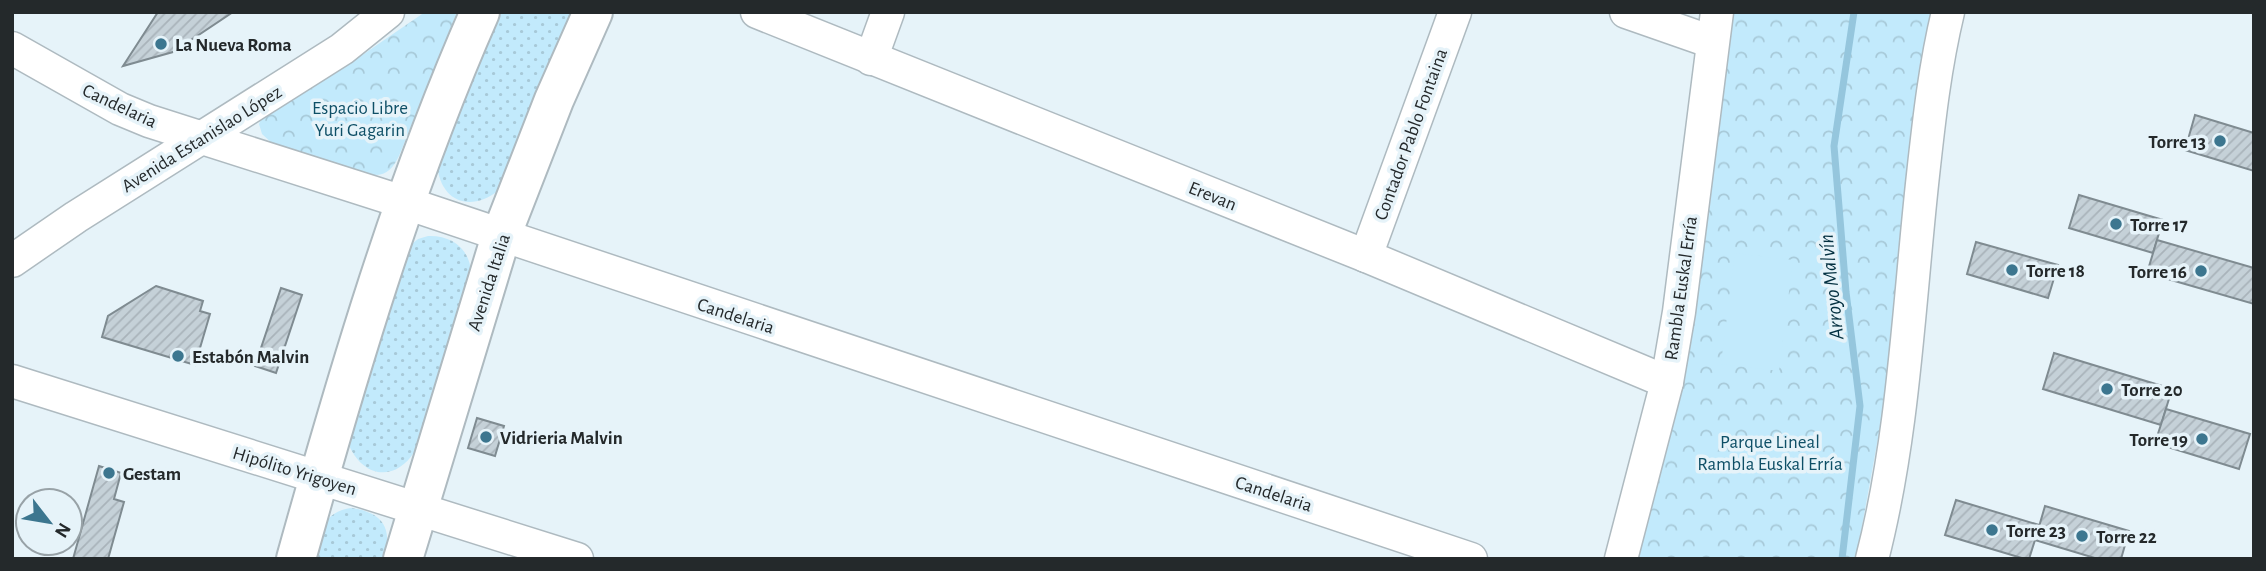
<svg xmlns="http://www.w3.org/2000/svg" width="2266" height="571" font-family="'Alegreya Sans',sans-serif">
<defs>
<pattern id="grass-dots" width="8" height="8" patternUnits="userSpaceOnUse" patternTransform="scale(1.75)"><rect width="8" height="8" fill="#c2eafc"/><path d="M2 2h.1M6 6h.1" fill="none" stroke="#a7c9d8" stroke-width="1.8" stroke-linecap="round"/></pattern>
<pattern id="park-crowns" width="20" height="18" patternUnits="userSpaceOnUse" patternTransform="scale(1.75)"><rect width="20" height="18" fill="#c2eafc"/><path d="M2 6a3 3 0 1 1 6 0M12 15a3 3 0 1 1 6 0" fill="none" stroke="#a7c9d8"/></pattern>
<pattern id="building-hatch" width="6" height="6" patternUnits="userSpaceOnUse" patternTransform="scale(1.75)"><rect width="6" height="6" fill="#c5d1d8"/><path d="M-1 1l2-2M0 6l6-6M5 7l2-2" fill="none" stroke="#a9b3ba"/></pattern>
</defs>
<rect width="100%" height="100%" fill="#e6f3f9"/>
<g fill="url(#grass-dots)">
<path d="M497,12H574L498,191C469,213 440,201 437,164Z"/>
<path d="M428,236C451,235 470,248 471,273L415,451C395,483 362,478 348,443L408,247L418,239Z"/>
<path d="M352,508C384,513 392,528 385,559H312C321,534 322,511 352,508Z"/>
</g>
<g fill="url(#park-crowns)">
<path d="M425,12H457L399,156C393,168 387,176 372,175L275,146L262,134L259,124L262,117L339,71Z"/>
<path d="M1728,12H1933L1891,367L1856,559H1632Z"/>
</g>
<path fill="#c2eafc" d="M1735,253L1793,260L1779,371L1721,364Z"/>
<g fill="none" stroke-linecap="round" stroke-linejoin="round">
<path stroke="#95c6dd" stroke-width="7" d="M1842,559L1860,406L1846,292L1834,146L1854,12"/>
</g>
<g fill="url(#building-hatch)" stroke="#7f8b91" stroke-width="2">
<path d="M158,12H233L173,52L123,66Z"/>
<path d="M2195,115L2254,133V171L2185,150Z"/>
<path d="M2079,195L2163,220L2153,253L2069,228Z"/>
<path d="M2157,240L2254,268V304L2147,273Z"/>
<path d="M1976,242L2058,265L2048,298L1967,274Z"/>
<path d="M156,286L203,301L200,311L210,314L195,365L102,337L108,316Z"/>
<path d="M281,288L302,295L276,373L255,366Z"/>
<path d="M2054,353L2172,389L2161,425L2043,389Z"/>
<path d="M2166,409L2250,434L2239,469L2155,443Z"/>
<path d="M477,418L504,426L495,456L468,448Z"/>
<path d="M99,466L121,473L114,499L124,502L108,559H73Z"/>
<path d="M1956,500L2039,525L2036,537L2045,506L2129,531L2121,559H2098L2035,540L2029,559H2025L1945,535Z"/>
</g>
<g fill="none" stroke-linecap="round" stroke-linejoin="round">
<g stroke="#aebac0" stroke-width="35">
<g id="minor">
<path d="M757,12L1366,256L1667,382"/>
<path d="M1626,12L1712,42"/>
<path d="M12,48L120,109L149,121L403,202L1471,559"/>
<path d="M871,59L888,12"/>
<path d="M1366,256L1455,12"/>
<path d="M12,261L76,217L342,49L388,12"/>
<path d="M12,381L577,559"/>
<path d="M1621,559L1667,382L1679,312L1717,12"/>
<path d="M1872,559C1904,436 1909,301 1923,175C1929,120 1935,66 1948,12"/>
</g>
</g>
<g stroke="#aebac0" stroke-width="42">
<g id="major">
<path d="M296,559C348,373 402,189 480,12"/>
<path d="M403,559L501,236L554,100L593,12"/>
</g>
</g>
<use href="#minor" stroke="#fff" stroke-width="32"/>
<use href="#major" stroke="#fff" stroke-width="38"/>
</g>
<g fill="#3c768f" stroke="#e6f3f9" stroke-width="2.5">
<circle cx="161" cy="44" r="7"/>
<circle cx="2220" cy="141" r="7"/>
<circle cx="2116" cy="224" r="7"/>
<circle cx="2012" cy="270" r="7"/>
<circle cx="2201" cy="271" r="7"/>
<circle cx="178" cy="356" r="7"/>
<circle cx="2107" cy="389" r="7"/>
<circle cx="486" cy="437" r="7"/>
<circle cx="2202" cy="439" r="7"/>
<circle cx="109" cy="473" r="7"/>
<circle cx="1992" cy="530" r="7"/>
<circle cx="2082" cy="536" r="7"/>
</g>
<g text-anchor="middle" stroke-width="7" stroke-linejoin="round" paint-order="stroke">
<g font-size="19" font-weight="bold" fill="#24292b" stroke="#e6f3f9" text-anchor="start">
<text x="175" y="51">La Nueva Roma</text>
<text x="2206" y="148" text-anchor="end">Torre 13</text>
<text x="2130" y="231">Torre 17</text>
<text x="2026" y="277">Torre 18</text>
<text x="2187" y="278" text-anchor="end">Torre 16</text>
<text x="192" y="363">Estabón Malvin</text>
<text x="2121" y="396">Torre 20</text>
<text x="500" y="444">Vidrieria Malvin</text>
<text x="2188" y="446" text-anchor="end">Torre 19</text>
<text x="123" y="480">Gestam</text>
<text x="2006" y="537">Torre 23</text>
<text x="2096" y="543">Torre 22</text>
</g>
<g font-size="19" fill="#24292b" stroke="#e6f3f9">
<text transform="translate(120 105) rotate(25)" y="7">Candelaria</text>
<text transform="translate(1410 134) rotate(-70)" y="7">Contador Pablo Fontaina</text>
<text transform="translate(201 138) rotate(-32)" y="7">Avenida Estanislao López</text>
<text transform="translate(1213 195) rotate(22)" y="7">Erevan</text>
<text transform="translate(488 282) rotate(-72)" y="7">Avenida Italia</text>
<text transform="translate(1680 288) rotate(-82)" y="7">Rambla Euskal Erría</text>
<text transform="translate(736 315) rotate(18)" y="7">Candelaria</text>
<text transform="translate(295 470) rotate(17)" y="7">Hipólito Yrigoyen</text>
<text transform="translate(1274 493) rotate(18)" y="7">Candelaria</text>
</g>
<g font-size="19" fill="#0e4f66" stroke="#e6f3f9">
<text x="360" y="114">Espacio Libre<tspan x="360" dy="22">Yuri Gagarin</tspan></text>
<text x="1770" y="448">Parque Lineal<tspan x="1770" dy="22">Rambla Euskal Erría</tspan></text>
</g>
<g font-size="21" font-style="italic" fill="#033040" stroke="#e6f3f9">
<text transform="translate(1831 287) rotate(-96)" y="7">Arroyo Malvín</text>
</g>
</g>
<rect width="2266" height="571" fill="none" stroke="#24292b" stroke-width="28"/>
<g transform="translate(49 522) rotate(121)"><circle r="33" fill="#e6f3f9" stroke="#98a2a7" stroke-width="2"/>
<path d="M0-5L12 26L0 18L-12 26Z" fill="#3c768f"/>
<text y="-10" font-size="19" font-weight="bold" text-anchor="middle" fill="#24292b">N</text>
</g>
</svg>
